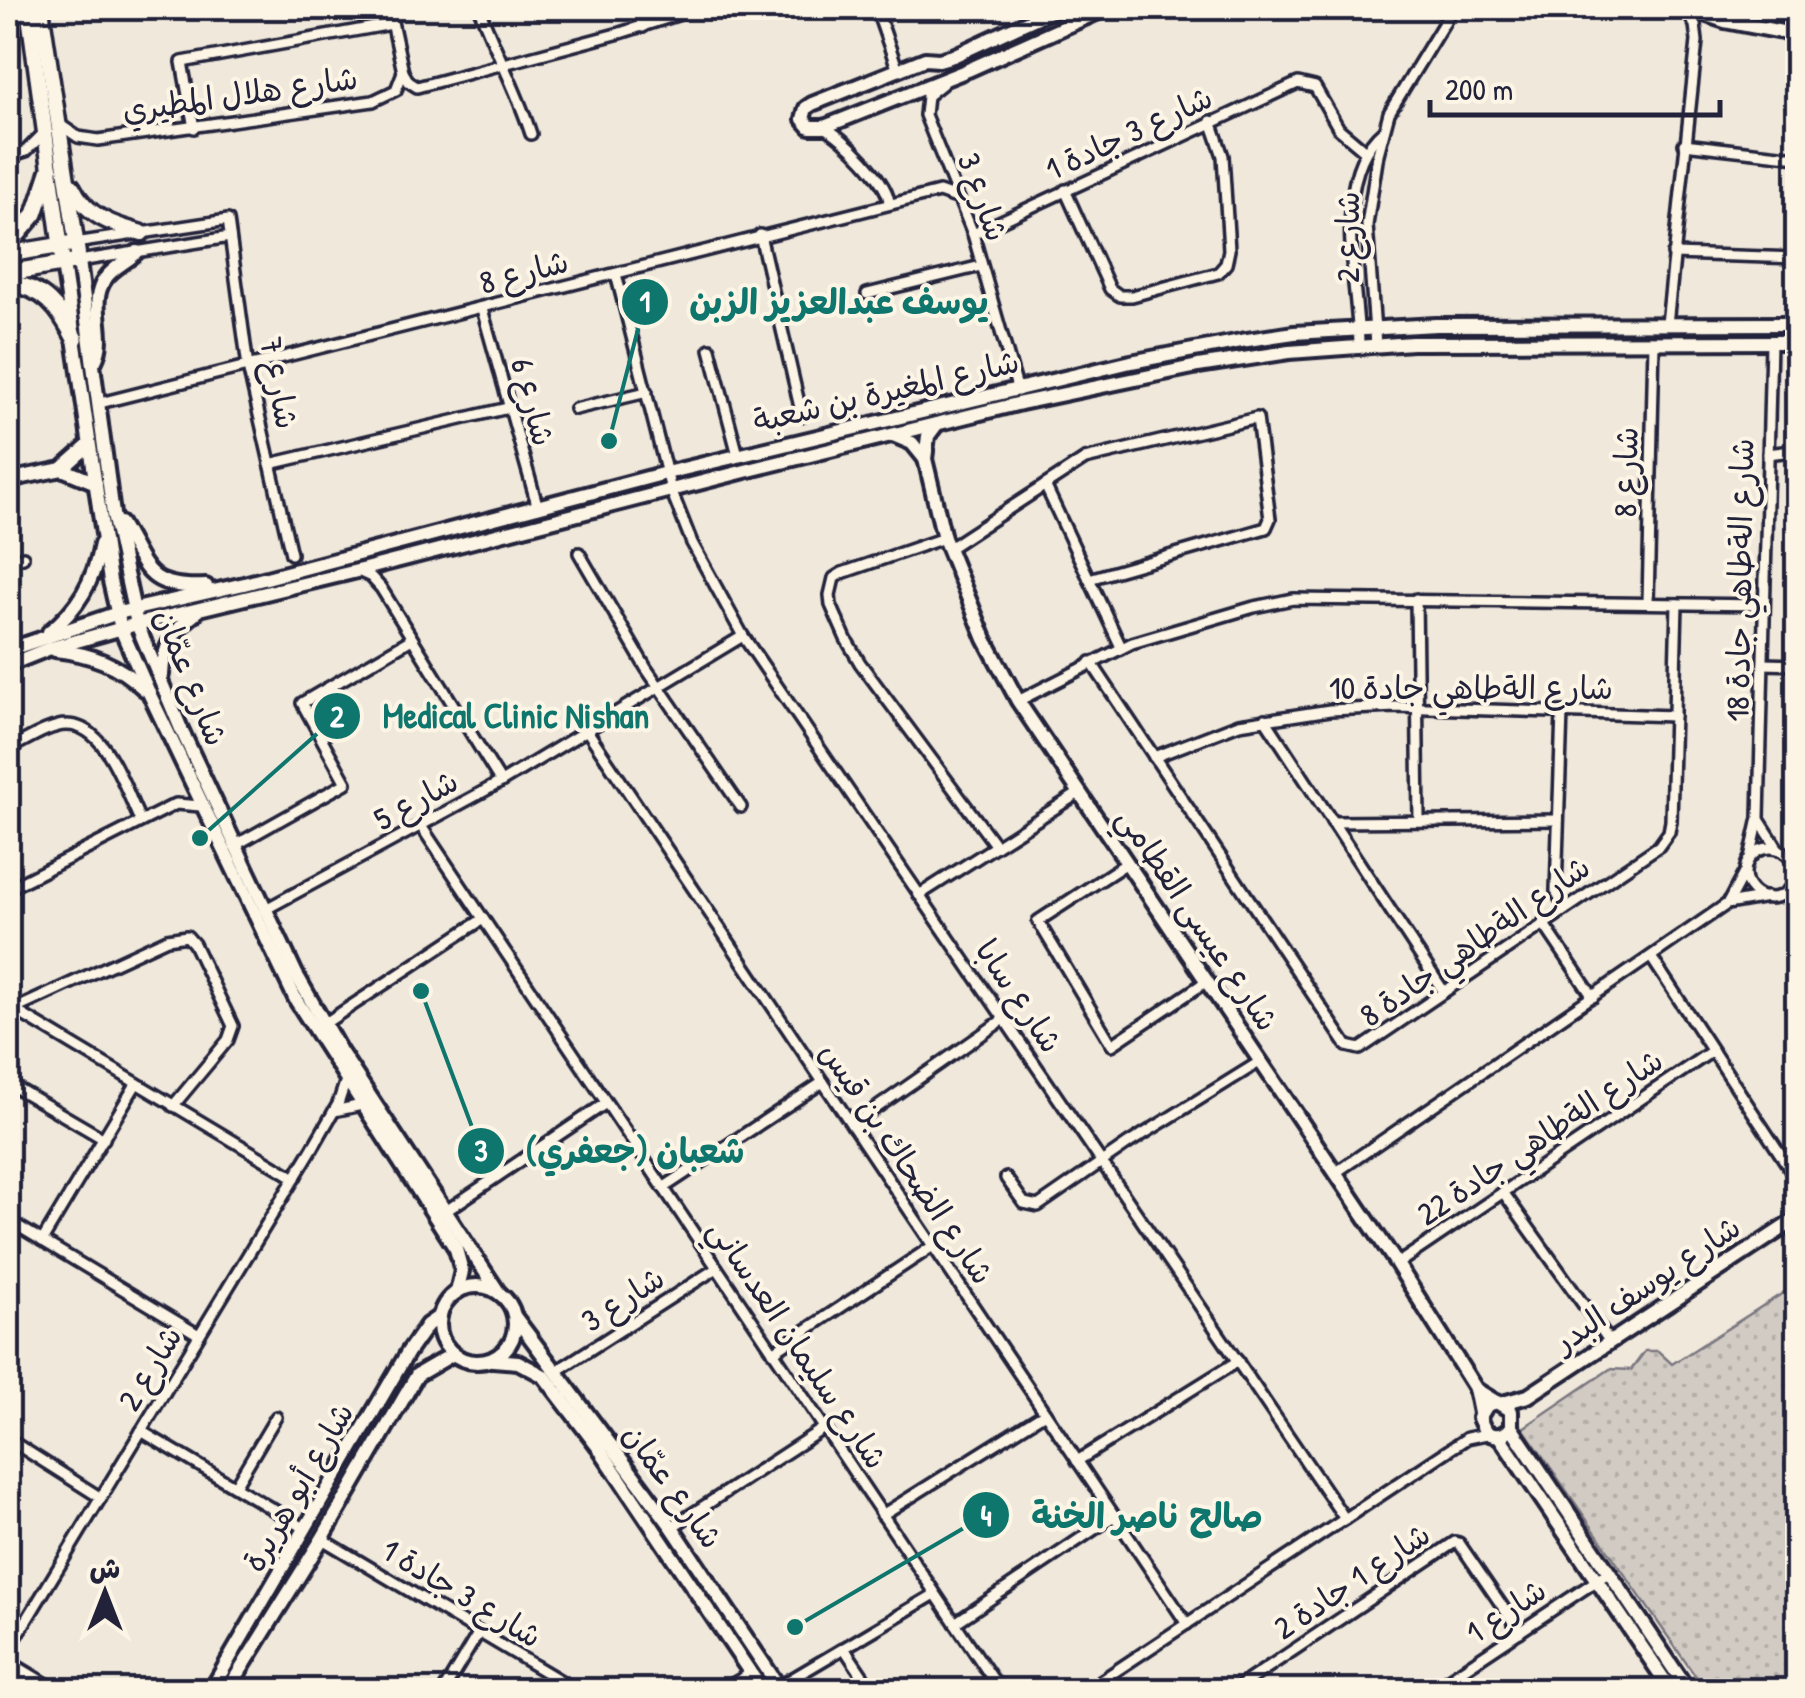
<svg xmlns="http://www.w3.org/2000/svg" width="1805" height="1698" font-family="'Patrick Hand','Playpen Sans Arabic',sans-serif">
<defs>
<pattern id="park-dots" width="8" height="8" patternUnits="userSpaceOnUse" patternTransform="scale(2.5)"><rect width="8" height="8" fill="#d1cbc3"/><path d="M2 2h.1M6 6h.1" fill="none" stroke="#b3aea8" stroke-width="1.8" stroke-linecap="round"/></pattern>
</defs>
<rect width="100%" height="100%" fill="#efe8db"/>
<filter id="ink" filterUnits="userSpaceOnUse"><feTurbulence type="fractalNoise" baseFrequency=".01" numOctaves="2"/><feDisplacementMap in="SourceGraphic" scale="20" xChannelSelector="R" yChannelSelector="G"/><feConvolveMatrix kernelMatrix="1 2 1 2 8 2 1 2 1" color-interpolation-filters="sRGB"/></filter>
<g filter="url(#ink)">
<path fill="url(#park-dots)" stroke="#7a767f" stroke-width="2.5" d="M1797,1284V1690H1705L1523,1428L1610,1369L1631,1370L1645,1351H1658L1672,1364Z"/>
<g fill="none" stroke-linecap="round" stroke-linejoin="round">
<g stroke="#22223b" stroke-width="16">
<g id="street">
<path d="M389,8L403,72L409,82L417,87L620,33L699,8"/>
<path d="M479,8C495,51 517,90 531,134"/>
<path d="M637,8L643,27"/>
<path d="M876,8L897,68"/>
<path d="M942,84L927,96L925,115L973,234L1018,391"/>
<path d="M59,124L78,137L98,140L373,101L396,90L403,72"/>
<path d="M824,127C843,136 890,183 889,204"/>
<path d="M194,128L182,62L392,24"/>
<path d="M1684,144L1798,157"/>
<path d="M8,157L26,151L44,133"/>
<path d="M1065,190L1110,289L1120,296H1132L1218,273L1226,264L1229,250L1223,156L1211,121"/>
<path d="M973,234L1298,83L1315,87L1339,129L1364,150"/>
<path d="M760,235L802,416"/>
<path d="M75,243L228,220L248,367L291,554"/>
<path d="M1673,254L1798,258"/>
<path d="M79,261L230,237"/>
<path d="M616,274L671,490L692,543L743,636L1345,1519"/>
<path d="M867,294L981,266"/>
<path d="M482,309L538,508"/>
<path d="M1667,324L1697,41L1695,25L1685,9"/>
<path d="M1359,345C1358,282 1329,176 1384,130"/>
<path d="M1376,345L1367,225L1378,154L1389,113L1453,8"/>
<path d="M710,349L738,455"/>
<path d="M100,403L939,192L959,199"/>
<path d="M575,409L647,392"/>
<path d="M1768,454L1798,450"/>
<path d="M270,464L508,408"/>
<path d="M1045,485L1121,647"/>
<path d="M944,538L842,573L834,578L830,595L831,605L846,639L860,663L996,846"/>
<path d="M949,548L1085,459L1257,418L1270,519L1266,528L1089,579"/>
<path d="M579,553L646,668L741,807"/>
<path d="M8,562L23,557"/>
<path d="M358,571L371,577L381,588L501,782"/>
<path d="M1416,599L1419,819"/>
<path d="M1648,603L1654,342"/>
<path d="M1091,662L1347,1046L1360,1049L1659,846L1669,832L1671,821L1677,604"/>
<path d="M1763,664L1798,665"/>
<path d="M1018,701L1132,643L1254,607L1293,599L1764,605"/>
<path d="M1562,712L1556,891L1565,908"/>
<path d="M1265,719L1444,992"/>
<path d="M586,729L1187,1624"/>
<path d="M8,749C24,742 49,725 66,725C107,724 125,790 140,820"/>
<path d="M1154,757L1239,724L1330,710L1396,707L1674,716"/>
<path d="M1760,821L1778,849"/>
<path d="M1332,822L1558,820"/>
<path d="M421,826L1000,1690"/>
<path d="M234,846L346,783L302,703L410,640"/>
<circle cx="1770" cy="873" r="25"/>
<path d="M1750,858L1759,818L1771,342"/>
<path d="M1127,863L1038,921L1112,1045L1207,981"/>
<path d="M8,889L176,804L201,806"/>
<path d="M919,895L1079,793"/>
<path d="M1728,903L1744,873"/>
<path d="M264,910L501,782L743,636"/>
<path d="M1543,923L1593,997"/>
<path d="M1651,957L1798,1181"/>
<path d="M8,1006L295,1178"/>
<path d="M13,1010L167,939L187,936L194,944L233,1026L228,1040L173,1106"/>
<path d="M324,1024L483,919"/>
<path d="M8,1083L104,1139"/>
<path d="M334,1111L362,1105"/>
<path d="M852,1125L1004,1019"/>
<path d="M1335,1173L1727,904L1767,897"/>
<path d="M1006,1178L1024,1203L1038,1206L1129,1143L1261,1061"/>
<path d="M663,1188L823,1082"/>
<path d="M1503,1192L1610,1342"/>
<path d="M446,1211L606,1103"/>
<path d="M8,1220L199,1335"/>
<path d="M42,1241L136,1084"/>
<path d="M1397,1264L1712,1051"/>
<path d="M773,1352L933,1246"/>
<path d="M555,1372L717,1268"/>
<path d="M141,1431L306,1529"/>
<path d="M8,1439L101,1498"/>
<path d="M1077,1461L1238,1361"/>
<path d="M235,1486L276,1417"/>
<path d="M882,1515L1045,1413"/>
<path d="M672,1527L824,1428"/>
<path d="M322,1539L576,1690"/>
<path d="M955,1623L1114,1516"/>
<path d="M844,1648L872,1690"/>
<path d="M8,1651L312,1149L338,1104L346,1080"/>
<path d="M1459,1673L1471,1690"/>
<path d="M778,1687L935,1594"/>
<path d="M444,1690L479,1632"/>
<path d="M722,1690L750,1674"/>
<path d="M1087,1690L1467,1438L1487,1434"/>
<path d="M1234,1690L1455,1542L1459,1543L1520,1632"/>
<path d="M1432,1690L1608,1573"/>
</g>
</g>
<g stroke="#22223b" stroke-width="20">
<g id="secondary">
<path d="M1057,8L953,56L939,60L925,59L812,104L806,108L803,119L810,127H824L968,70L1107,8"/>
<path d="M1686,8L1725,21L1798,35"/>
<path d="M1748,8L1798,15"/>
<path d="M79,261L113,514L137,624L181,729L296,974L340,1051L499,1293"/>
<path d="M63,264L110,581L121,629L150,695L296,1000L456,1249L462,1271L457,1292"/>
<path d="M95,361C109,334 87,304 105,279C113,267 127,262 137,252"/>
<path d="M937,424L928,436L925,459L944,538L985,639L1018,701L1397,1264L1475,1388L1480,1413"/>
<path d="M893,435L912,443L925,459"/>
<path d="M62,469L96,483"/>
<path d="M8,480L62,469L89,445"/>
<path d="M120,523C147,568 145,589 206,586"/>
<path d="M49,632C78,609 94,581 101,544"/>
<path d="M8,650L118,613L244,584L666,473L1131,362L1241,341L1294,333L1436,325L1798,324"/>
<path d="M55,650C91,654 118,664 144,689"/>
<path d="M8,665L48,649L137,624L357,571L745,471L1021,403L1198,366L1289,352L1412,343L1798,342"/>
<path d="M162,675C163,646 174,630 196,613"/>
<circle cx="477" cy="1324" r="38"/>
<path d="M515,1317L672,1527L781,1690"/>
<path d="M493,1360L518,1362L544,1376L599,1448L762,1690"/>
<path d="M1475,1389L1511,1411V1427C1504,1436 1494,1438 1485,1431L1479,1418L1487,1405L1497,1402"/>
<path d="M1503,1403L1528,1396L1798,1218"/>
<path d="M1511,1427L1688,1690"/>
<path d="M1499,1436L1671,1690"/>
<path d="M8,1663L53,1690"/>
<path d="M8,1682L21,1690"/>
<path d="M211,1690L408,1352L427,1325L440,1316"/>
<path d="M228,1690L322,1539L417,1375L453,1354"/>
</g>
</g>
<g stroke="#22223b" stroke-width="21">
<g id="primary">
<path d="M28,8L63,264"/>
<path d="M41,8L78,254"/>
<path d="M72,186C87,217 111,224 142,233"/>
</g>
</g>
<g stroke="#22223b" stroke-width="22">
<g id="highway">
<path d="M8,246L35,214L50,169"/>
<path d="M8,254L75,243"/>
<path d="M8,273L79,261"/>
<path d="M8,283C43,287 60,309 75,339"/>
</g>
</g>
<use href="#street" stroke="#fcf5e5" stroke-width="9"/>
<use href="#secondary" stroke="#fcf5e5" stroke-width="12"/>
<use href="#primary" stroke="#fcf5e5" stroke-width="14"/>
<use href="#highway" stroke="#fcf5e5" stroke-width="15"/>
</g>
</g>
<g text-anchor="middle" stroke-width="8" stroke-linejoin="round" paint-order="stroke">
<g font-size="32" fill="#22223b" stroke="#fcf5e5">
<text transform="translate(240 94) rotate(-8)" y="11">شارع هلال المطيري</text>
<text transform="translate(1129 133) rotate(-25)" y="11">شارع 3 جادة 1</text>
<text transform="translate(983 197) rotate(70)" y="11">شارع 3</text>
<text transform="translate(1348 237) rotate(-90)" y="11">شارع 2</text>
<text transform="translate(524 272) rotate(-15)" y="11">شارع 8</text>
<text transform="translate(279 383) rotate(79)" y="11">شارع 7</text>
<text transform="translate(886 391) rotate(-13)" y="11">شارع المغيرة بن شعبة</text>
<text transform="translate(533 402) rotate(75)" y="11">شارع 6</text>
<text transform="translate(1626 472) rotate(-89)" y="11">شارع 8</text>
<text transform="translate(1740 580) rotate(-89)" y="11">شارع الةطاهي جادة 18</text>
<text transform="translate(191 677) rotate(68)" y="11">شارع عمّان</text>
<text x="1471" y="699">شارع الةطاهي جادة 10</text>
<text transform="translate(416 800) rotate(-29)" y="11">شارع 5</text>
<text transform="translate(1198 919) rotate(56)" y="11">شارع عيسى القطامي</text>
<text transform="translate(1475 941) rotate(-35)" y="11">شارع الةطاهي جادة 8</text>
<text transform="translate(1019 996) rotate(56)" y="11">شارع سابا</text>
<text transform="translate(1540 1137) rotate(-34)" y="11">شارع الةطاهي جادة 22</text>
<text transform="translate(907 1163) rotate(56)" y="11">شارع الضحاك بن قيس</text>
<text transform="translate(1647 1284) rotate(-34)" y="11">شارع يوسف البدر</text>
<text transform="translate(623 1299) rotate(-33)" y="11">شارع 3</text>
<text transform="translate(798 1344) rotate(56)" y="11">شارع سليمان العدساني</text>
<text transform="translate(150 1368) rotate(-59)" y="11">شارع 2</text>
<text transform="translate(673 1486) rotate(54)" y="11">شارع عمّان</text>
<text transform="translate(298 1487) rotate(-60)" y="11">شارع أبو هريرة</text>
<text transform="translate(1352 1581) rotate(-34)" y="11">شارع 1 جادة 2</text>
<text transform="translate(462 1593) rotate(31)" y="11">شارع 3 جادة 1</text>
<text transform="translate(1506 1611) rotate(-34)" y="11">شارع 1</text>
</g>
</g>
<path fill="none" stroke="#0f766e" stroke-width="4" d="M609 441L645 302M200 838L337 716M421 991L481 1151M795 1627L986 1515"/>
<g fill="#0f766e" stroke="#fcf5e5" stroke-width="4">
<circle cx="609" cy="441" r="10"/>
<circle cx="200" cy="838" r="10"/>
<circle cx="421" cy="991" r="10"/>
<circle cx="795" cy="1627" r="10"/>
<circle cx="645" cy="302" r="25"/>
<circle cx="337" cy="716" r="25"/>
<circle cx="481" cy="1151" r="25"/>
<circle cx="986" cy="1515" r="25"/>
</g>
<g font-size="30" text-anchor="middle" font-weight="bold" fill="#fff">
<text x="645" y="312">1</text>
<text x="337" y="727">2</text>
<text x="481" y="1161">3</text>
<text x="986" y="1526">4</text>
</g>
<g font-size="35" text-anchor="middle" font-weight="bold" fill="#0f766e" stroke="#fcf5e5" stroke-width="8" stroke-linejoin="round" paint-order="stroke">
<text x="839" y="314">يوسف عبدالعزيز الزبن</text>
<text x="516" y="728">Medical Clinic Nishan</text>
<text x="635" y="1163">شعبان (جعفري)</text>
<text x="1147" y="1528">صالح ناصر الخنة</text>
</g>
<rect width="1805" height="1698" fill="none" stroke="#fcf5e5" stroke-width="40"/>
<rect x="20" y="20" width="1765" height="1658" fill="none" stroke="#22223b" stroke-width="4" filter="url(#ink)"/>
<g transform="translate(105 1593)" stroke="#fcf5e5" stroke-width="8" paint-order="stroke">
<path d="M0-8L18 38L0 25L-18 38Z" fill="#22223b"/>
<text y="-15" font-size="28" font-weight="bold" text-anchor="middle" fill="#22223b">ش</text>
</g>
<path d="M1430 100v15h290v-15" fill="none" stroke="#22223b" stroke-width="5"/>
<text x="1445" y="100" font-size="30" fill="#22223b" stroke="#fcf5e5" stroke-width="8" paint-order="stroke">200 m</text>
</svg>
